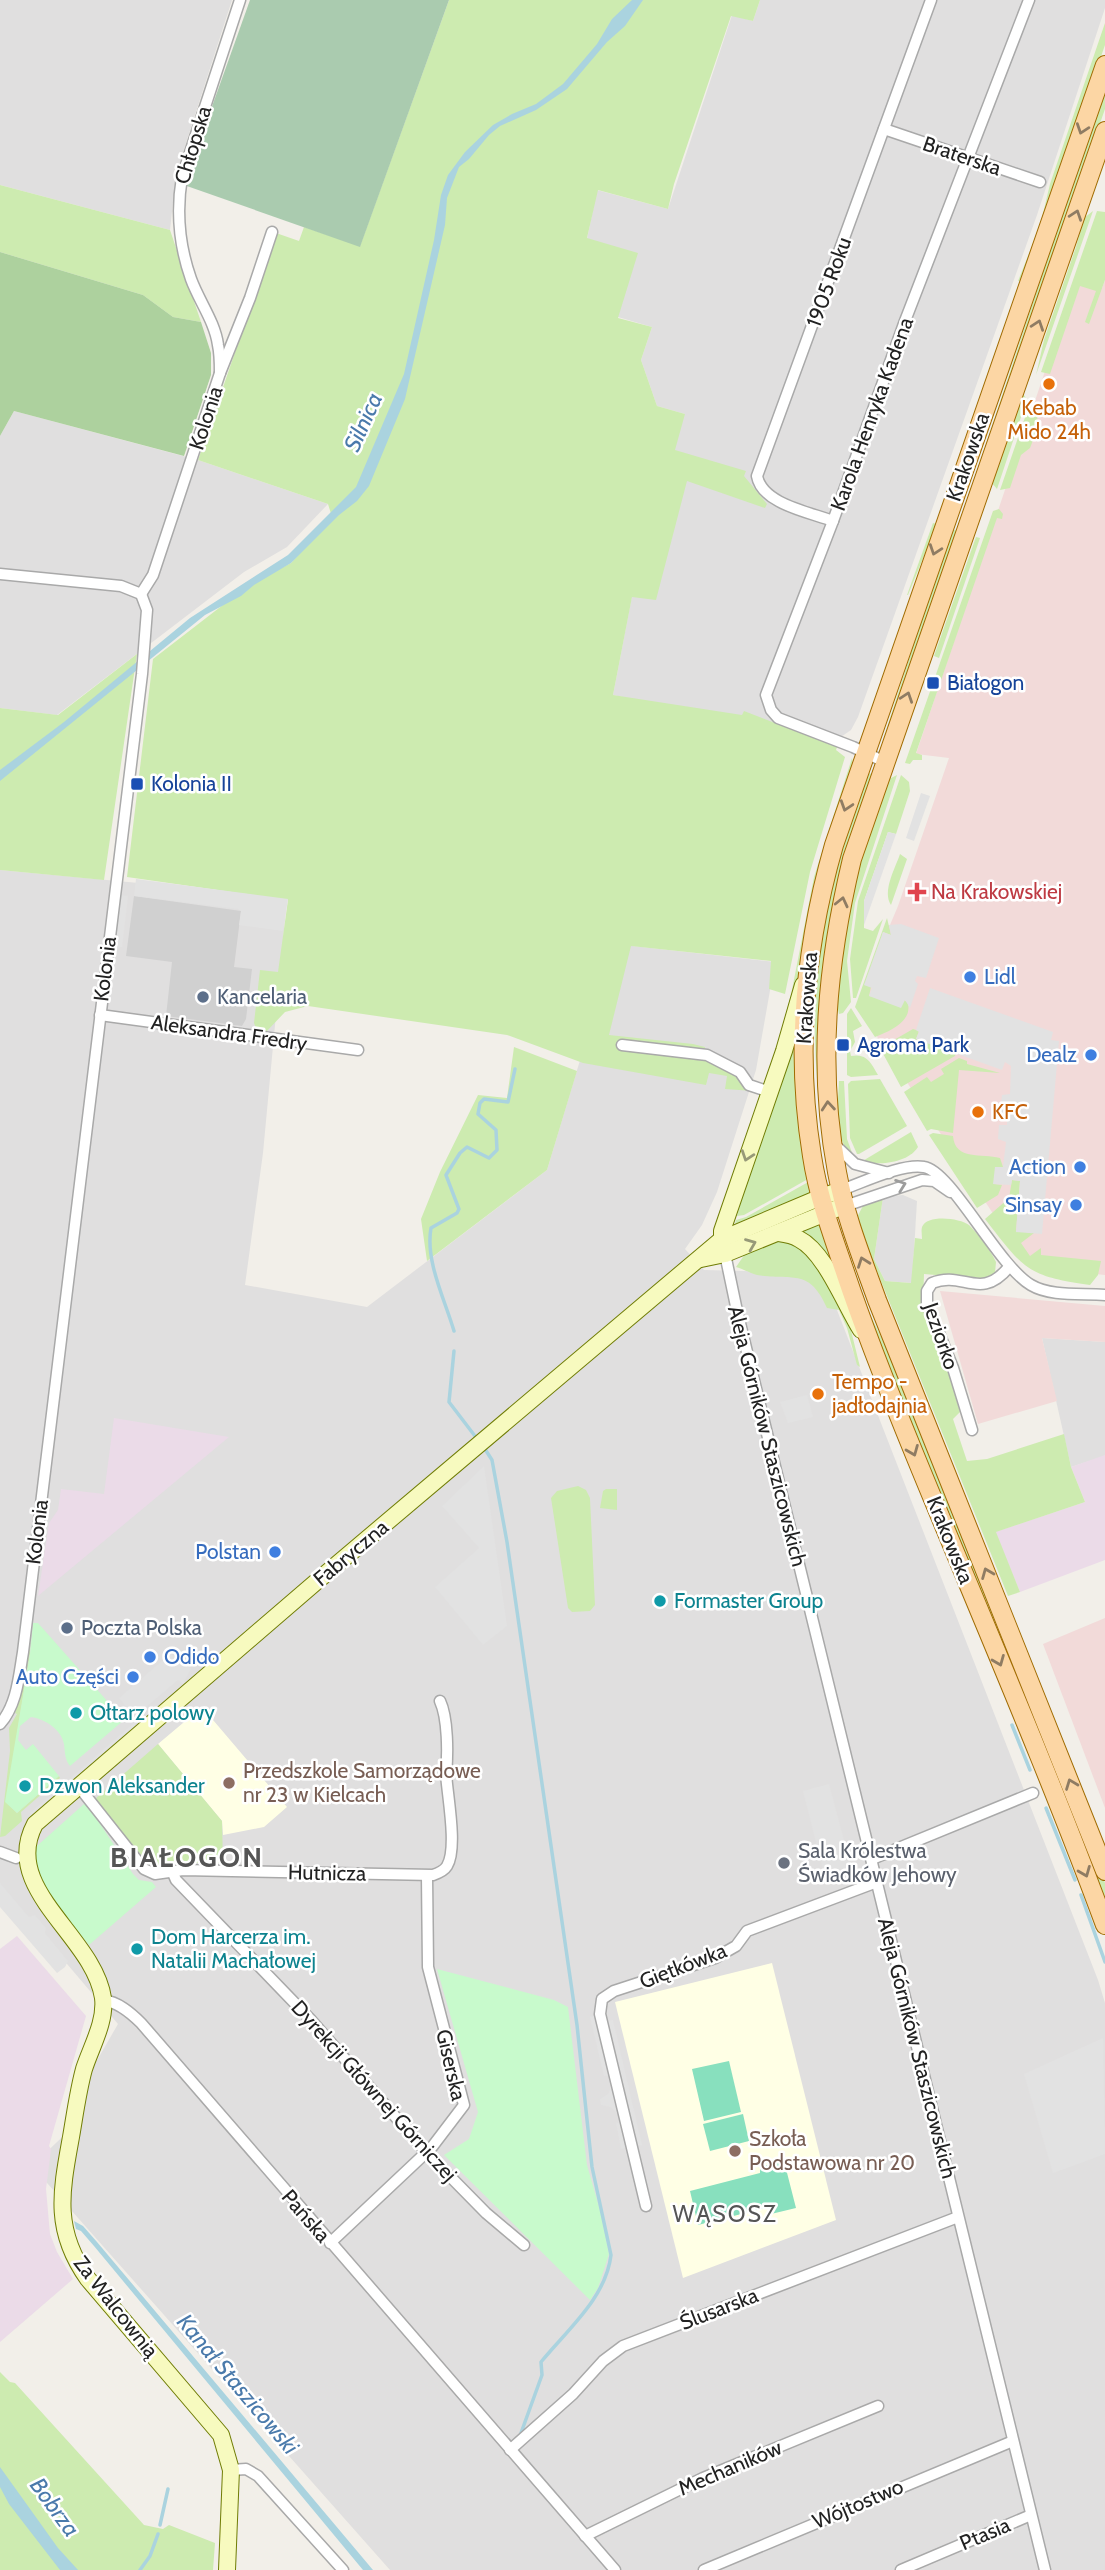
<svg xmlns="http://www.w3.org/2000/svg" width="1105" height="2570" font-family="Cabin,sans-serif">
<rect width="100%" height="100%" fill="#f2efe9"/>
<g fill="#e0dfdf">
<path d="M0,0H232L176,174L170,230L0,185Z"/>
<path d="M760,0H1105V8L1037,215L858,717L851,730L835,741L613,695L632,596L623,503L685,414L657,406L641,360L652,327L618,317L587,239L597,190L668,209L732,15L753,21Z"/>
<path d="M14,411L198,460L328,504L287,547L244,572L57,715L0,708V436Z"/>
<path d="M0,870L287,897L263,1153L245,1285L367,1307L547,1170L615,944L775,962L756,1070L717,1192L702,1225L685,1249L704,1270L819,1273L835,1305L1098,1980L1105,2003V2570H390L32,2166L81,2119L92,2069L118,2024L0,1885Z"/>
<path d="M903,1195L917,1201L912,1283L885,1281L874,1259L883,1197Z"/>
<path d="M1042,1338L1105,1342V1456L1071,1467Z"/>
</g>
<g fill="#f2dad9">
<path d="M1076,279L1102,288L1105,280V1275L1028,1267L857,1006L886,925H890L898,906L949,758L916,754Z"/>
<path d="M940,1291L1105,1306V1342L1042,1338L1057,1401L978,1424Z"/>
<path d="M1105,1618V1808L1043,1644Z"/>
</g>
<g fill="#ebdbe8">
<path d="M114,1418L229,1437L38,1596L49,1523L58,1510L61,1489L104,1494Z"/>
<path d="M1105,1455V1560L1020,1592L995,1532L1085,1502L1071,1467Z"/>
<path d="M17,1936L86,2016L49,2146L51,2149L46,2189L50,2234L57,2252L73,2279L0,2342V1949Z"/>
</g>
<g fill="#ffffe5">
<path d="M202,1707L287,1807L264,1827L223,1835L222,1821L158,1744Z"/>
<path d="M772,1963L836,2220L683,2278L615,2002Z"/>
</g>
<path fill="#d0d0d0" d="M134,896L241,911L234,967L252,969L246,1019L242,1026L166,1016L172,962L126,956Z"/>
<g fill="#cdebb0">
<path d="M449,0H760L753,21L731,16L674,184L668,209L598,190L587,238L638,253L618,318L652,327L641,360L657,406L685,414L675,450L746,471L744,476L767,504L765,508L687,481L656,600L632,597L613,695L742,715L744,711L837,747L836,750L845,757L810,872L785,994L769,989L771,961L631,946L609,1035L693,1044L705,1047L704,1054L734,1071L753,1091L725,1089L727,1076L709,1073L706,1085L583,1063L507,1035L308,1006L285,1012L267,1031L260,1033L257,1031L254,1023L260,970L278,972L288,900L127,877L153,659L250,584L291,563L332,517L328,504L198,460L276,233L299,241L304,227L360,246Z"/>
<path d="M1105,23V45L1023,280L1018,281L1040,226L1050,184Z"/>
<path d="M1105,86V109L978,473L976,474Z"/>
<path d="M0,185L170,230L201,322L173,317L143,295L0,252Z"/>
<path d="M1093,211L1036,375L1044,340L1076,247L1084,218Z"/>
<path d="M1097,211L1105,212V280L1089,324L1085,322L1096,291L1080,286L1050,374L1041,372Z"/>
<path d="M1022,393L1027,399L997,489L991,482Z"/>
<path d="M1030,403L1037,415L1038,427L1030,448L1021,455L1010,488L1000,490Z"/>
<path d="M999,509L1003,514L1002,519L997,518L916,753L922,755V760H913L910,764L905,763L993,511Z"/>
<path d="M933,523L937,524L908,595H907Z"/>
<path d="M951,529L958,531L882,743Z"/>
<path d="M976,537L980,538L939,658L934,656Z"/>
<path d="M137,654L104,880L0,870V708L58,715Z"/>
<path d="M852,758L853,765L813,895L800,970L783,1034L780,1035L791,995L814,877Z"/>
<path d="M870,773L872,776C846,856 820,936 819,1021C818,1069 826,1121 830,1170H827C813,1073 807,976 831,880C841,844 854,809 868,774Z"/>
<path d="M897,775L855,903L847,961L851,1002L843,1013L839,1014C834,994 838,975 841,954C849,894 867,837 887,780Z"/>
<path d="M901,775L909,782L910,791L896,834L888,832L864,901V928L873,931L883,919L856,998H853L850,959L858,901Z"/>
<path d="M900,854L907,859L891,905C882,891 895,869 900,854Z"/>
<path d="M887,918L891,935L883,932L869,996L904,1000L908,1003C912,1022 890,1031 875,1037L855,1007Z"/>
<path d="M851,1008L862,1026L853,1031L855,1042L850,1051L851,1056C867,1053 871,1063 878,1075L851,1077L847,1075V1014Z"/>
<path d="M913,1029L919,1031L916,1039L956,1053L955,1056L901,1087L880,1048Z"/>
<path d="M795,1039L808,1179L744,1215L737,1216L750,1168Z"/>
<path d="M514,1047L577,1071L547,1170L427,1261L421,1219L440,1172L478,1095L507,1098Z"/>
<path d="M959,1058L967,1061V1064L1000,1073L959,1070L953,1133L931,1129L927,1131L904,1092L927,1077L931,1082L944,1074L941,1069Z"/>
<path d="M880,1079L907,1126L859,1154H857L850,1138L848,1084L851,1081Z"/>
<path d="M839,1081H844L847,1139L854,1158C832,1137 838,1109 839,1081Z"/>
<path d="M911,1132L918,1147C907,1164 878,1165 861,1162Z"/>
<path d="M933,1133L953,1136C955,1161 982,1153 1000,1158L1003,1167L994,1184L1002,1185L998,1195L977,1208L929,1135Z"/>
<path d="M1012,1180L1020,1181L1016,1231L1034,1233L1021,1243L1030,1256L1041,1248V1255L1101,1261L1098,1275L1090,1285C1026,1276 1024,1269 985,1219L1009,1198Z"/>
<path d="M810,1181L813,1193L735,1224L736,1220L746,1217Z"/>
<path d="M883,1197L874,1259L885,1281L911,1283L915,1238L922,1239C922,1235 921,1231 922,1227C927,1214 960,1218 969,1225C979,1235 990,1249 996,1262L995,1273L983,1279L924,1274L923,1306L947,1368L960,1412L953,1419L967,1461L987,1459L1064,1434L1071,1467L1085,1502L996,1532L1020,1592L1008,1596L856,1219L864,1204Z"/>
<path d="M837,1220L866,1306L887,1349L1097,1860L1105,1883V1906L859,1299Z"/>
<path d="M820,1222L831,1257V1259L800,1230Z"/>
<path d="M782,1240L811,1253L848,1318L860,1367L857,1365L847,1328L839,1310L827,1308C809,1267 792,1281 757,1275C750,1273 743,1269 736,1267L745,1254Z"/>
<path d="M578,1486L586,1490L590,1498L595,1605L590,1611L572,1612L568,1608L551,1498L557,1491Z"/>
<path d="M606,1489H617V1510L600,1508L603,1491Z"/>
<path d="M31,1623L30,1654L6,1802L17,1813L59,1776L60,1778L21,1812L22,1821L5,1836L0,1837L10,1751L9,1728L17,1714L15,1713L23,1685Z"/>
<path d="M158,1744L222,1821L223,1863H176L156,1867L149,1865L95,1799Z"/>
<path d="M0,2372L10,2382L15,2383L144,2525L163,2529L169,2525L215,2543L213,2570H0Z"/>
</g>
<path fill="#add19e" d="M0,252L143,295L173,317L201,322L211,353V375L184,456L14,411L0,436Z"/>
<path fill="#aacbaf" d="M250,0H449L360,247L184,185Z"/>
<g fill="#c8facc">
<path d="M33,1623H38L124,1720L70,1766C65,1760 65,1753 64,1744C61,1729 45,1719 31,1717L20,1726L18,1740L26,1750L33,1744L59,1776L17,1813L5,1802L30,1654Z"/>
<path d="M84,1804L91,1810L133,1874L139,1880L152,1882L156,1887L89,1945L36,1882L31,1854L38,1845Z"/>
<path d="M437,1969L554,2000L568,2007L587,2165L601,2214L609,2254L598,2288L590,2300L444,2155L469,2139L478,2112Z"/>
</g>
<g fill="#88e0be">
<path d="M729,2061L741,2112L704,2121L692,2069Z"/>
<path d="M743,2114L749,2141L710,2151L703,2124Z"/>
<path d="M784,2161L796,2208L771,2214L769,2207L698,2225L690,2191L760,2173V2167Z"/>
</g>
<g fill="#e2e2e2">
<path d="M921,793L930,796L914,841L906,838Z"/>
<path d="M888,832L896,834L864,925V901Z"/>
<path d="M136,879L288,899L283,931L239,925L241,911L238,909L134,896Z"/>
<path d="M120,895L128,896L122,947L113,949Z"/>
<path d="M901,924L939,938L926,978L917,976L915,981L918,984L910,1008L905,1000L901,1008L869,996L872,988L864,985L883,932L891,935L889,925Z"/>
<path d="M930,988L1053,1032L1051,1040L1059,1041L1042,1234L1016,1232L1020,1181L1012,1180L1011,1185L993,1184L995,1167H1003L1006,1142L998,1139L999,1125H1007V1121L999,1120L1002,1095L1010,1094L1011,1066L1005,1062L1002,1070L916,1039L919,1032L916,1030Z"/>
<path d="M807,1395L813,1417L788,1423L780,1402Z"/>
<path d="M484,1466L507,1626L483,1645L435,1587L479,1548L442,1506Z"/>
<path d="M171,1653L184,1668L188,1665L191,1669L183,1684L178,1680L144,1709L148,1713L135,1718L119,1698Z"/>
<path d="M136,1721L135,1728L28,1823L31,1812Z"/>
<path d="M829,1784L851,1867L825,1877L803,1791Z"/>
<path d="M0,1883L29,1917L35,1915L46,1928L45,1933L68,1961L65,1967L57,1973L0,1907Z"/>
<path d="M605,2013L607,2021L613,2020L642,2145L621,2149L616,2123L621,2122L618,2114L610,2107L601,2105L600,2099L609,2093L611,2082L610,2075L604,2076L590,2017Z"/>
<path d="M1103,2038L1105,2154L1053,2173L1024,2074Z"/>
</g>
<g fill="#aad3df">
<path d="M632,0H643L625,26L607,42L567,89L536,110L500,126L489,135L469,159L459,167L447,198L445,225L405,399L369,486L357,501L339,515L291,563L254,585L241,596L205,615L0,781V770L64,722L190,618L288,555L356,487L404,374L434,240L441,195L448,175L465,152L493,125L512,114L536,104L563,84L597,44L612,19Z"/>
<path d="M74,2221L83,2226L97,2242L373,2570H363L94,2246L81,2231L76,2229Z"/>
<path d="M0,2467L58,2548L78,2570H60L9,2504L0,2487Z"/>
</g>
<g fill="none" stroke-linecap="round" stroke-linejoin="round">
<g stroke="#aad3df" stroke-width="3.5">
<path d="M454,1331C445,1300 425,1261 431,1228L457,1213L459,1209L446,1175L460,1153L467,1147L489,1158L497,1150L496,1130L478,1114L480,1103L484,1099L508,1102L515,1069"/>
<path d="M454,1351L449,1402L478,1440"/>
<path d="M483,1446L492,1460L507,1542L577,2025L592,2167L611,2255C606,2298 567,2330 541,2362L542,2375L521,2433"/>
<path d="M1012,1725L1030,1770"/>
<path d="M1046,1808L1075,1880"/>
<path d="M1081,1895L1105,1962"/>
<path d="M160,2525L168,2489"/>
<path d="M140,2570L150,2556L158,2534"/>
</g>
<g stroke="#a9a9a9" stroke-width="13">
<g id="minor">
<path d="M884,129L1040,182"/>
<path d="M220,373C220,364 220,354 218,345C215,322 199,301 191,279C179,245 176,212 182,177L240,0"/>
<path d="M833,521C809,512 762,504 757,476L931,0"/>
<path d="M0,574L121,586L141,594"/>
<path d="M141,594L153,575L220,373L250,298L272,232"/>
<path d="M885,762L853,747L778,718L771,710L766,695L833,521L905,321L1029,0"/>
<path d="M100,1015L358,1050"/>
<path d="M622,1045L707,1055L740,1072L749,1085L770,1092"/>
<path d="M834,1144L855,1164L889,1173"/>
<path d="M841,1190C862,1183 902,1163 924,1167C951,1171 998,1266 1031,1285C1051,1297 1082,1293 1105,1295"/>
<path d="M845,1206L922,1180L934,1181L950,1192"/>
<path d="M724,1249L737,1311L1045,2570"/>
<path d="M972,1430L953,1368L927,1303V1291L932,1283C963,1270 980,1302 1009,1267"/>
<path d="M0,1724C17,1705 19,1676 23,1652L142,674L147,610L141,594"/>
<path d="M79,1787L144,1869L155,1874L183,1870L433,1875C439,1873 444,1871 447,1866C458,1848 447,1794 446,1773C448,1754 448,1718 440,1701"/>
<path d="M0,1852L16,1858"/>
<path d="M872,1859L1033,1793"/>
<path d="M172,1871L176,1880L311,2020L427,2153L486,2213L524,2245"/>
<path d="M103,2000C118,2002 130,2012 141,2023L615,2570"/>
<path d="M646,2206L600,2014L602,1999L614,1991L715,1958L736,1946L747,1931L877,1882"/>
<path d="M330,2243L432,2147L464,2105L428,1967L427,1876"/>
<path d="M510,2450L573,2394L603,2361L623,2346L958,2217"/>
<path d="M231,2470L246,2469L258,2476L343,2570"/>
<path d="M585,2536L703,2478L878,2406"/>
<path d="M704,2570L1013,2441"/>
<path d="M901,2570L1031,2515"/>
</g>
</g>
<g stroke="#707d05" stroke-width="18">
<g id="secondary">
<path d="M778,1233C785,1234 793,1235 799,1239C825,1252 845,1305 861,1330"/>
<path d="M722,1239V1231L784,1051L803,985"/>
<path d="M701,1259L725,1254L838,1208"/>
<path d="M227,2570L231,2470L221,2435L88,2279C53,2230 61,2192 71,2137C75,2114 78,2091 84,2069C91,2047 106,2022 103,1998C94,1936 0,1889 35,1824L316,1582L722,1239L821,1197L841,1190"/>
</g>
</g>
<g stroke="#a06b00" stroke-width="20">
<g id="primary">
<path d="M1105,65L834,845C805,946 795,1052 812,1156C818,1196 832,1234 845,1272C866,1335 891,1397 916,1458C980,1614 1047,1768 1105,1925"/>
<path d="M1105,131L852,859C827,963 817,1066 837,1172C845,1216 862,1258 877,1300L1105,1871"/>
</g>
</g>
<use href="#minor" stroke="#fff" stroke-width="10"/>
<use href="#secondary" stroke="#f7fabf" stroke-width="16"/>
<use href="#primary" stroke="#fcd6a4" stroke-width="18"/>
</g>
<defs><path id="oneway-chevron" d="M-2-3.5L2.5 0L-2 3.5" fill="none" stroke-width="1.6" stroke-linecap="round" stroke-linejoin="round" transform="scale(1.75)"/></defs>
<g stroke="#8f7c63">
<use href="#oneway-chevron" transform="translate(1082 129) rotate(109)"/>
<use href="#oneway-chevron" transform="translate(1076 215) rotate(-71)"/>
<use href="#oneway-chevron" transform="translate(1038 325) rotate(-71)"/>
<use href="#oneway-chevron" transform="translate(935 550) rotate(109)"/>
<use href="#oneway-chevron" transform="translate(907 697) rotate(-71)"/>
<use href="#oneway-chevron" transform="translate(846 806) rotate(108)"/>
<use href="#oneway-chevron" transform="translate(842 902) rotate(-77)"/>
<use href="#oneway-chevron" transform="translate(828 1106) rotate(-95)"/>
<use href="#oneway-chevron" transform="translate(863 1262) rotate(-110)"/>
<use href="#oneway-chevron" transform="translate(913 1451) rotate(68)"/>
<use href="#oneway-chevron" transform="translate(987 1573) rotate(-112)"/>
<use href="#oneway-chevron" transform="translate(999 1661) rotate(68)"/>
<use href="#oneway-chevron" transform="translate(1071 1784) rotate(-111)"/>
<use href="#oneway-chevron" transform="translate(1085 1872) rotate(68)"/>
</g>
<g stroke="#979978">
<use href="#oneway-chevron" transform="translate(747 1156) rotate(109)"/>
<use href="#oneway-chevron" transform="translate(751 1244) rotate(-22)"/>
</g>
<use stroke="#9c9c9c" href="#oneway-chevron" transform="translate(901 1185) rotate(-20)"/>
<g fill="#e8710a" stroke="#fff" stroke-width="2.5">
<circle cx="1049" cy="384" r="7"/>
<circle cx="978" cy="1112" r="7"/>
<circle cx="818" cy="1394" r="7"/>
</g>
<g fill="#1a4fb4" stroke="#fff" stroke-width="2.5">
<rect x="926" y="676" width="14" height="14" rx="3.5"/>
<rect x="130" y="777" width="14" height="14" rx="3.5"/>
<rect x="836" y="1038" width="14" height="14" rx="3.5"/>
</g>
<path fill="#e0444e" stroke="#fff" stroke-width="2.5" d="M913.5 881.5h7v7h7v7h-7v7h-7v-7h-7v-7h7z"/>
<g fill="#3f7fe0" stroke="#fff" stroke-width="2.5">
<circle cx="970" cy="977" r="7"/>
<circle cx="1091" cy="1055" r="7"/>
<circle cx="1080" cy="1167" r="7"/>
<circle cx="1076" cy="1205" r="7"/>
<circle cx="275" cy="1552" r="7"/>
<circle cx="150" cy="1657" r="7"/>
<circle cx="133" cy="1677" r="7"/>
</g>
<g fill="#5c6f8a" stroke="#fff" stroke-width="2.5">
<circle cx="203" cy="997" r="7"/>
<circle cx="67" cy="1628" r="7"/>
</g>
<g fill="#0f9aa8" stroke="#fff" stroke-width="2.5">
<circle cx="660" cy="1601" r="7"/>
<circle cx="76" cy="1713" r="7"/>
<circle cx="25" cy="1786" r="7"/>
<circle cx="137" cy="1949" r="7"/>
</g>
<g fill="#8d6e63" stroke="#fff" stroke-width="2.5">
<circle cx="229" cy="1783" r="7"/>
<circle cx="735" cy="2151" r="7"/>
</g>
<circle fill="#6b7280" stroke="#fff" stroke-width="2.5" cx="784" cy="1863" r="7"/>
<g text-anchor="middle" stroke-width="5" stroke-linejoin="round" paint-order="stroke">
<g font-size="21" fill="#222" stroke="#fff">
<text transform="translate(193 145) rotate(-73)" y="7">Chłopska</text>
<text transform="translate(962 156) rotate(19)" y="7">Braterska</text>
<text transform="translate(829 282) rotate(-70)" y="7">1905 Roku</text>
<text transform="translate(872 414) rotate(-70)" y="7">Karola Henryka Kadena</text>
<text transform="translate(206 418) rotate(-72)" y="7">Kolonia</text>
<text transform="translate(968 457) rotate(-71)" y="7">Krakowska</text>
<text transform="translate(105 969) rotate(-83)" y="7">Kolonia</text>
<text transform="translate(807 998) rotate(-86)" y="7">Krakowska</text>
<text transform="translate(229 1033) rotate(8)" y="7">Aleksandra Fredry</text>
<text transform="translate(941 1336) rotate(71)" y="7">Jeziorko</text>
<text transform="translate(767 1436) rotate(76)" y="7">Aleja Górników Staszicowskich</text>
<text transform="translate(37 1532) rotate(-83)" y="7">Kolonia</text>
<text transform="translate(950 1540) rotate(68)" y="7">Krakowska</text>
<text transform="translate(351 1553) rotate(-40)" y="7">Fabryczna</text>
<text transform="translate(327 1873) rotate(1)" y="7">Hutnicza</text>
<text transform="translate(683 1966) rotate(-21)" y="7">Giętkówka</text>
<text transform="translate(917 2048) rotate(76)" y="7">Aleja Górników Staszicowskich</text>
<text transform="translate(451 2065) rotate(77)" y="7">Giserska</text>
<text transform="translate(374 2091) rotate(48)" y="7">Dyrekcji Głównej Górniczej</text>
<text transform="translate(306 2216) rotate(49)" y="7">Pańska</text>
<text transform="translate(116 2307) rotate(52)" y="7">Za Walcownią</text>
<text transform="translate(719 2309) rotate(-21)" y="7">Ślusarska</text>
<text transform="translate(730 2468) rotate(-23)" y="7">Mechaników</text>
<text transform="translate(858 2504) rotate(-23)" y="7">Wójtostwo</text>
<text transform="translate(985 2534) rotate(-23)" y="7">Ptasia</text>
</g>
<g font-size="21" fill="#c56008" stroke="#fff" text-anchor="start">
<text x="1049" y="415" text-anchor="middle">Kebab<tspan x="1049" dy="24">Mido 24h</tspan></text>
<text x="992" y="1119">KFC</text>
<text x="832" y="1389">Tempo -<tspan x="832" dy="24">jadłodajnia</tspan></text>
</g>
<g font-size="21" fill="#164399" stroke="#fff" text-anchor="start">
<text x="947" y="690">Białogon</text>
<text x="151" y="791">Kolonia II</text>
<text x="857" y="1052">Agroma Park</text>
</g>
<g font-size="21" fill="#be3a42" stroke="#fff" text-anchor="start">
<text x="931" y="899">Na Krakowskiej</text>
</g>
<g font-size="21" fill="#366cbe" stroke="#fff" text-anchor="end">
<text x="984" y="984" text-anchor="start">Lidl</text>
<text x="1077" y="1062">Dealz</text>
<text x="1066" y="1174">Action</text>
<text x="1062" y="1212">Sinsay</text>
<text x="261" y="1559">Polstan</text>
<text x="164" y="1664" text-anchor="start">Odido</text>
<text x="119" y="1684">Auto Części</text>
</g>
<g font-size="21" fill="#4e5e75" stroke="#fff" text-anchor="start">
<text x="217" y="1004">Kancelaria</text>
<text x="81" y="1635">Poczta Polska</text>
</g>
<g font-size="21" fill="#0d838f" stroke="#fff" text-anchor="start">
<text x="674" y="1608">Formaster Group</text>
<text x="90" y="1720">Ołtarz polowy</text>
<text x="39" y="1793">Dzwon Aleksander</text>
<text x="151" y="1944">Dom Harcerza im.<tspan x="151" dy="24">Natalii Machałowej</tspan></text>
</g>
<g font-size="21" fill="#785e54" stroke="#fff" text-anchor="start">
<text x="243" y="1778">Przedszkole Samorządowe<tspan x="243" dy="24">nr 23 w Kielcach</tspan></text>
<text x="749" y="2146">Szkoła<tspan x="749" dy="24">Podstawowa nr 20</tspan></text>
</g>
<g font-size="21" fill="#5b616d" stroke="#fff" text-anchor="start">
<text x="798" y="1858">Sala Królestwa<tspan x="798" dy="24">Świadków Jehowy</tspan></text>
</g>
<g font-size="23" font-style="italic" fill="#4a7aab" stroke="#fff">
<text transform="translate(363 422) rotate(-66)" y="8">Silnica</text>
<text transform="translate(238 2384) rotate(50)" y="8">Kanał Staszicowski</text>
<text transform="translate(55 2507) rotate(54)" y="8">Bobrza</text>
</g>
<g font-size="23" letter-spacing="2" fill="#555" stroke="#fff">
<text x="725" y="2222">WĄSOSZ</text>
</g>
<g font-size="28" font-weight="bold" letter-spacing="2" fill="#555" stroke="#fff">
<text x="187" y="1867">BIAŁOGON</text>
</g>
</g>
</svg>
